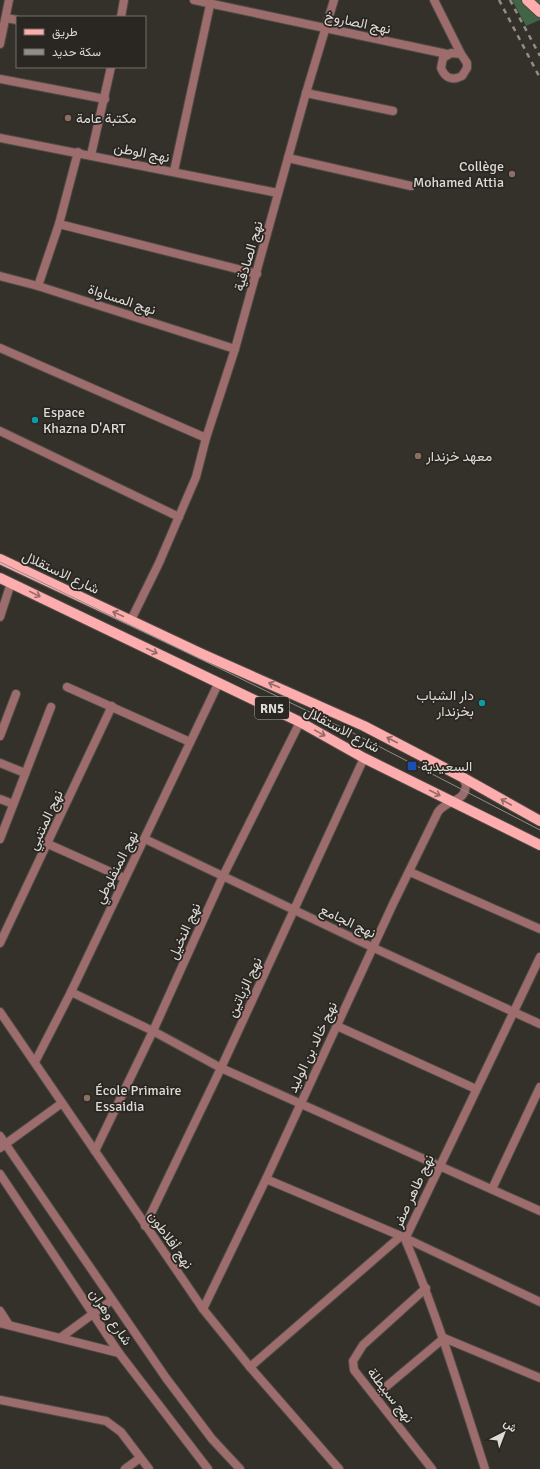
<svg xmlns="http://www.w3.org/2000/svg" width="540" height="1469" font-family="Signika,Vazirmatn,sans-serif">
<rect width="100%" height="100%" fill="#34302a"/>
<path fill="#416346" d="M512,0H540V20L526,26Z"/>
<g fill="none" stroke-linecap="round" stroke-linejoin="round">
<g stroke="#4f4b46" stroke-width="10">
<g id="minor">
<path d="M194,0L447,54"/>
<path d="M434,0L461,54L467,63V68L462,76C452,81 445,78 441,68L443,58L451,53L461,54"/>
<path d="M121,17L124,0"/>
<path d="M6,18L17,20"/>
<path d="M0,44L9,0"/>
<path d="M0,79L105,99"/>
<path d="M306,93L393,111"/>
<path d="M0,138L278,193"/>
<path d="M91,155L111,67"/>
<path d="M288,158L411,186"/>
<path d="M174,171L210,5"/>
<path d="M59,224L257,274"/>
<path d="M0,276L38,286L235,349"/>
<path d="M38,286L59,224L78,152"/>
<path d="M0,348L206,438"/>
<path d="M0,431L179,517"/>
<path d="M0,617L11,583"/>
<path d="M131,620L159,563L196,477L206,438L235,349L306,93L334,0"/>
<path d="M67,687L190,742"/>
<path d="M0,736L16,694"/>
<path d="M0,763L25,773"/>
<path d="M0,799L13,804"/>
<path d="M0,839L51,707"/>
<path d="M145,839L374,948L540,1024"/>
<path d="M48,844L124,878"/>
<path d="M410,872L540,929"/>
<path d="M0,943L112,706"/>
<path d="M71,992L153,1031L221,1068L540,1211"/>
<path d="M0,1012L203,1309L250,1367L339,1469"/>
<path d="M337,1026L476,1089"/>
<path d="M35,1062L71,992L219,682"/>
<path d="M0,1136L166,1378L212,1439L240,1469"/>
<path d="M0,1148L62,1103"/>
<path d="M95,1151L153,1031L223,876L300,722"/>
<path d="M0,1174L119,1353L208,1469"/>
<path d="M266,1179L401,1236L540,1302"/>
<path d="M492,1189L540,1087"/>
<path d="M145,1226L221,1068L364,758"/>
<path d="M426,1288L363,1345L353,1361L354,1370L432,1469"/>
<path d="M203,1309L266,1179L393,904L438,812C447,799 466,803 466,784L462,777"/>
<path d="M0,1311L9,1325"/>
<path d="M0,1323L119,1353"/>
<path d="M60,1338L112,1300"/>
<path d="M250,1367L401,1236"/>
<path d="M375,1396L444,1338L540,1378"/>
<path d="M0,1400L106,1421L121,1432L149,1469"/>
<path d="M125,1469L140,1458"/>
<path d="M485,1469C460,1391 437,1314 405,1239L540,957"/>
</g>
</g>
<g stroke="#4f4b46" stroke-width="12">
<g id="primary">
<path d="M527,0L540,12"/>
<path d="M0,559L202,654L364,726L462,777L540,821"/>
<path d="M0,578L300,722L364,758L540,845"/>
</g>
</g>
<use href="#minor" stroke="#9d6c6c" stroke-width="8"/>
<use href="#primary" stroke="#fdadad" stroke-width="10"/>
<path stroke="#918e8a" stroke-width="1" d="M0,562L355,734L540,830"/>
<g stroke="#918e8a" stroke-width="2.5" stroke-dasharray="5 5" stroke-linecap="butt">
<path d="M499,0L540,78"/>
<path d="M510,0L540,56"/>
</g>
</g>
<defs><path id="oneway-shaft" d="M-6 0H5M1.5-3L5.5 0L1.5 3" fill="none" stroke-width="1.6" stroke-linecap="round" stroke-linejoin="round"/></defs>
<g stroke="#946a67">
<use href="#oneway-shaft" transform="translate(35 594) rotate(26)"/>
<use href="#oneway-shaft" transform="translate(118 614) rotate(-155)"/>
<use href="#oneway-shaft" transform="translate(152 651) rotate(25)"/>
<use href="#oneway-shaft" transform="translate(274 685) rotate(-156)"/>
<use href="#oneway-shaft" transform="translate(320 733) rotate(29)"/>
<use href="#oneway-shaft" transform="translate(392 740) rotate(-153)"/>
<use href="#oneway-shaft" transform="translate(435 793) rotate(27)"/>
<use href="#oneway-shaft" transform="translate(506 802) rotate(-150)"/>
</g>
<g fill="#8d6e63" stroke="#2a2621" stroke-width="1.5">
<circle cx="68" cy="118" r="4"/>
<circle cx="512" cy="174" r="4"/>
<circle cx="418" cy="456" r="4"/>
<circle cx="87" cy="1098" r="4"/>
</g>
<g fill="#0f9aa8" stroke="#2a2621" stroke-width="1.5">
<circle cx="35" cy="420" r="4"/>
<circle cx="482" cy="703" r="4"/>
</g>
<rect fill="#1a4fb4" stroke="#2a2621" stroke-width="1.5" x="407" y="761" width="10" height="10" rx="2"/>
<g text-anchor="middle" stroke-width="3.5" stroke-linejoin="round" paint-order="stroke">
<rect fill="#2a2621" stroke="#a7a5a0" stroke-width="1" x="255" y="697" width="34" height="22" rx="3"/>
<g font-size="13" font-weight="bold" fill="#dddbd7">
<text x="272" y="713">RN5</text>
</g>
<g font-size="14" fill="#dddbd7" stroke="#2a2621">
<text transform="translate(358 22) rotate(12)" y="5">نهج الصاروخ</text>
<text transform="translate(142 152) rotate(11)" y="5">نهج الوطن</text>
<text transform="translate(248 256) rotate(-74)" y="5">نهج الصادقية</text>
<text transform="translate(122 299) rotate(18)" y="5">نهج المساواة</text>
<text transform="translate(61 572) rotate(25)" y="5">شارع الاستقلال</text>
<text transform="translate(342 729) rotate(28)" y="5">شارع الاستقلال</text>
<text transform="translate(45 820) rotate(-65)" y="5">نهج المتنبي</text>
<text transform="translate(116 867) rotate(-63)" y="5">نهج المنفلوطي</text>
<text transform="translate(348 921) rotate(25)" y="5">نهج الجامع</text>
<text transform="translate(184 931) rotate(-66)" y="5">نهج النخيل</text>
<text transform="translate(244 987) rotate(-65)" y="5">نهج الزياتين</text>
<text transform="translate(312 1047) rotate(-65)" y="5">نهج خالد بن الوليد</text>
<text transform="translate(413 1191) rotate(-65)" y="5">نهج طاهر صفر</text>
<text transform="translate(171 1240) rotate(55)" y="5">نهج أفلاطون</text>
<text transform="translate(111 1317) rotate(56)" y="5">شارع وهران</text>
<text transform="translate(391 1395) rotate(52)" y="5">نهج سبيطلة</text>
</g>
<g font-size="14" fill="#dddbd7" stroke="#2a2621" text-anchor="start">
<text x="76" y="123">مكتبة عامة</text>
<text x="504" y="171" text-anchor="end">Collège<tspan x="504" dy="16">Mohamed Attia</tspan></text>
<text x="43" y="417">Espace<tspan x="43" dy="16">Khazna D'ART</tspan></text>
<text x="426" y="461">معهد خزندار</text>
<text x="474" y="700" text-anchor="end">دار الشباب<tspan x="474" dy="16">بخزندار</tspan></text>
<text x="421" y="771">السعيدية</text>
<text x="95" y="1095">École Primaire<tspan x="95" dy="16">Essaidia</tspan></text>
</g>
</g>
<rect x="16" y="16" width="130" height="52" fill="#2a2621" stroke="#726e6a"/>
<rect x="24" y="29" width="20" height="6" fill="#fdadad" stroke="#726e6a"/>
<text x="52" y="36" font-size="12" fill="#dddbd7">طريق</text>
<rect x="24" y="49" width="20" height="6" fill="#918e8a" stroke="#726e6a"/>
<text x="52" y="56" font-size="12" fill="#dddbd7">سكة حديد</text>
<g transform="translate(504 1433) rotate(42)" stroke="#2a2621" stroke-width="3" paint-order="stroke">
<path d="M0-3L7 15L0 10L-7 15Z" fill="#dddbd7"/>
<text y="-6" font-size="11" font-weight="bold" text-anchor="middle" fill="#dddbd7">ش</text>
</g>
</svg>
